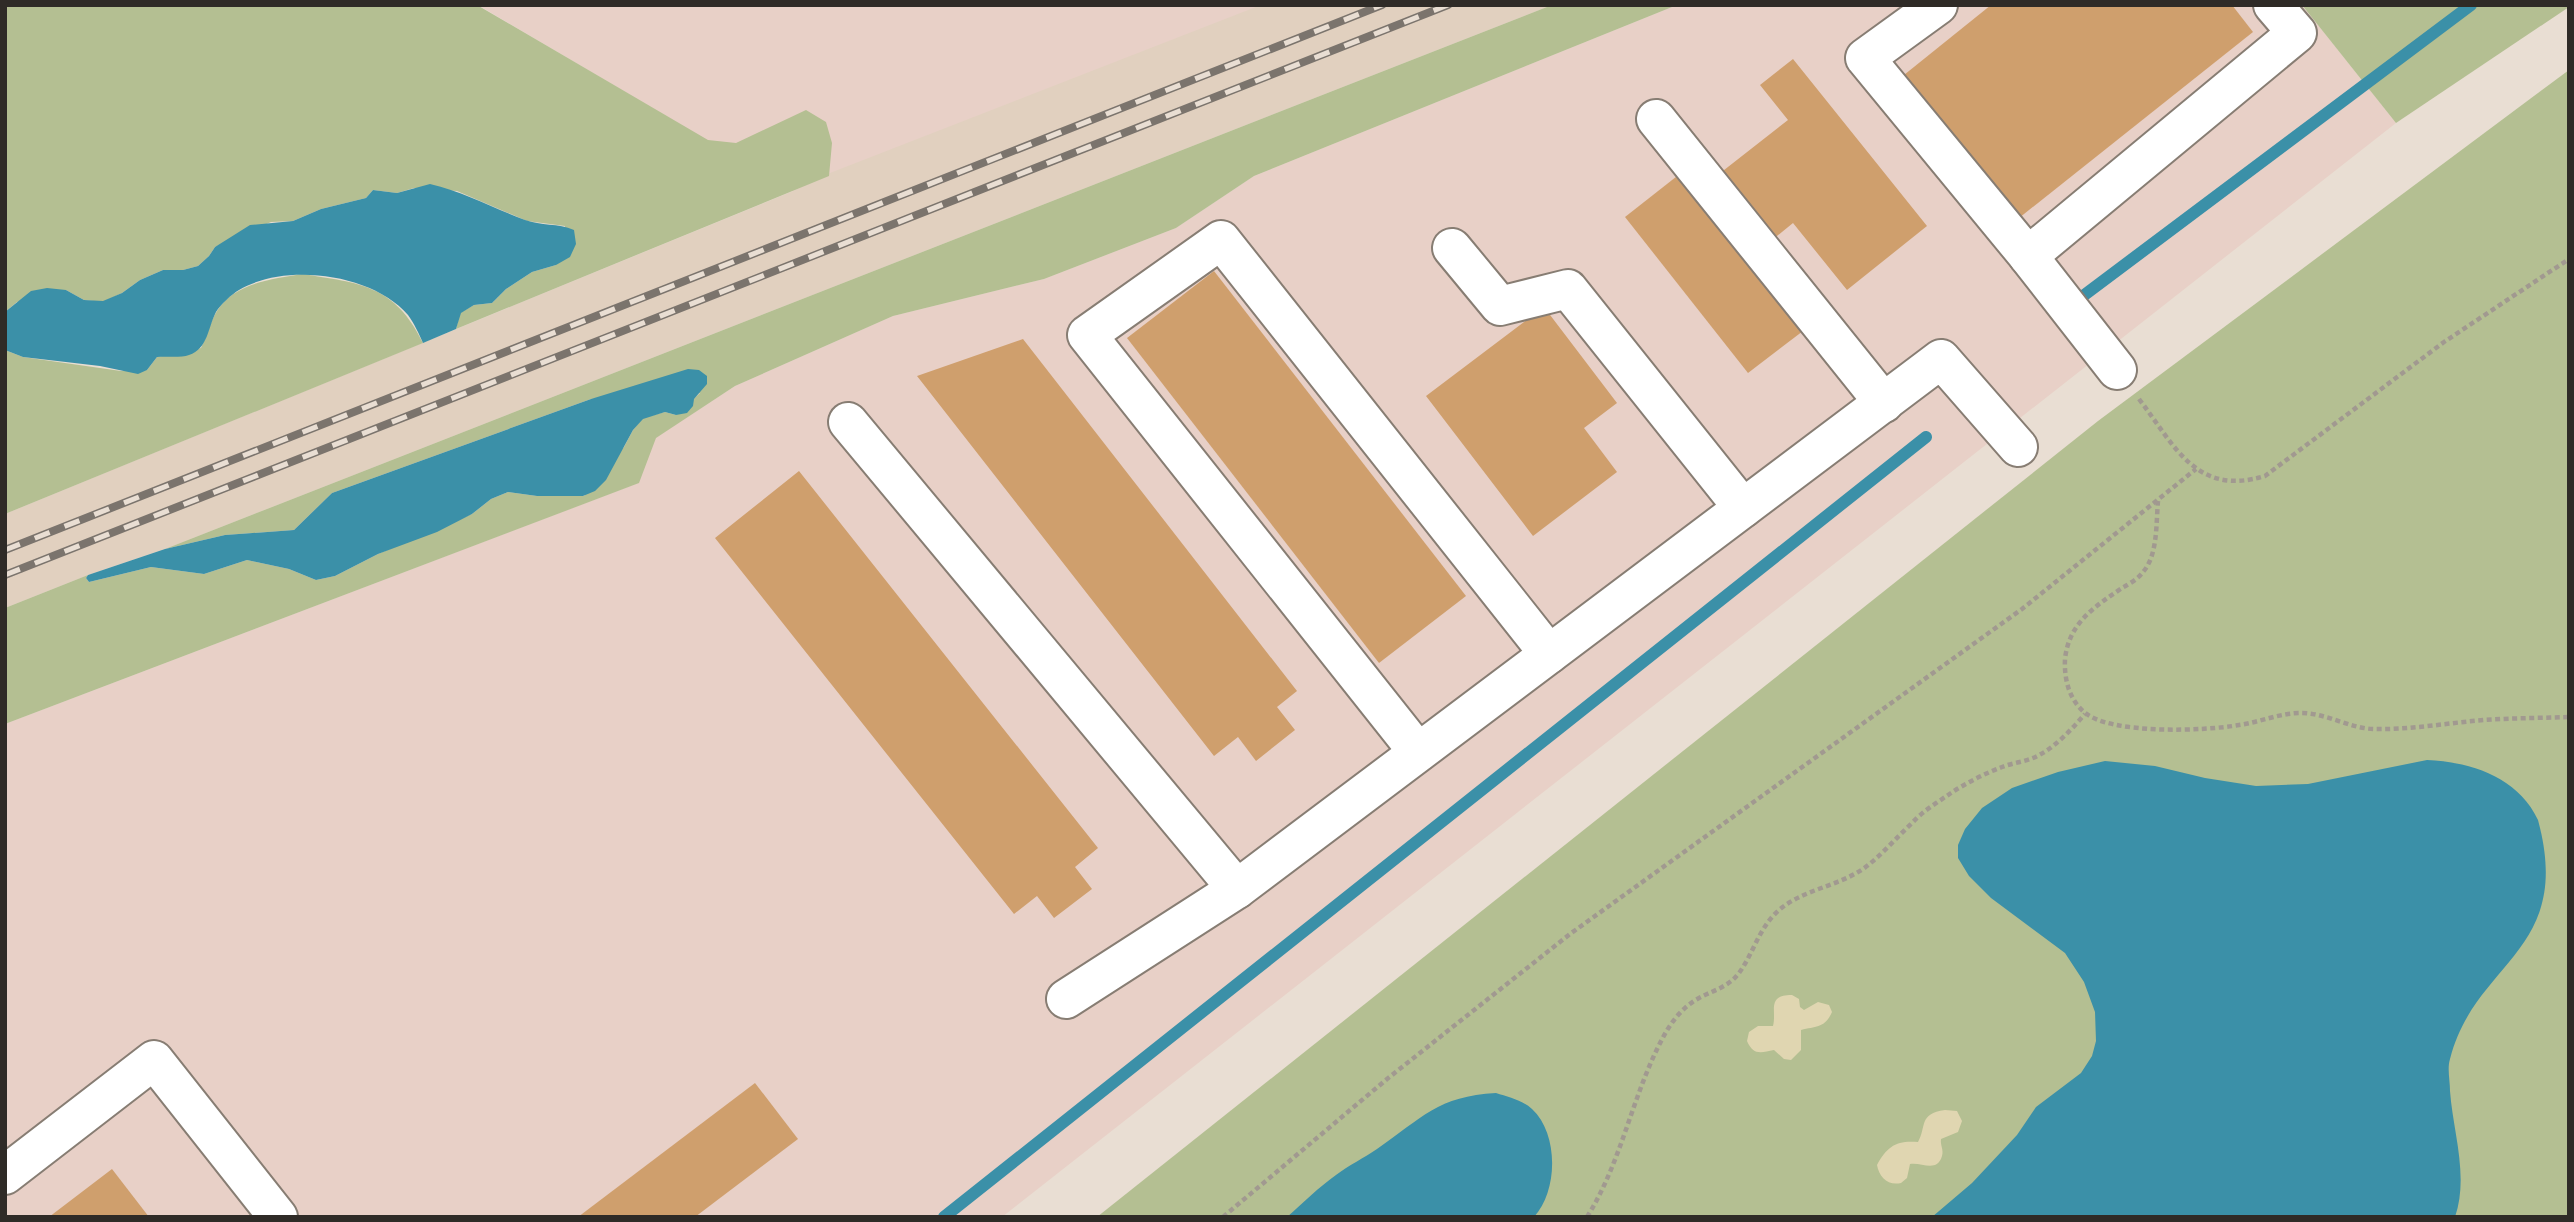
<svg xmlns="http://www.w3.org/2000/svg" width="2574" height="1222" font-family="'PT Sans',sans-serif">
<rect width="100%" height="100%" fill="#e9ded3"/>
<g fill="#e8d0c7">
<path d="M478,5H1265L793,191Z"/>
<path d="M1677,5H2302L2396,123L1002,1217H5V724L638,483L655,438L735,386L893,316L1044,279L1176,228L1254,176Z"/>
</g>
<path fill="#e1d0bf" d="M1261,5H1552L165,549L88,575L5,608V514L793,191L830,173Z"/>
<g fill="#b4bf92">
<path d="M5,5H477L708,140L736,143L806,110L826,122L832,143L829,176L456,329L460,313L474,305L492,303L506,289L532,272L556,265L565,226L527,221L457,191L414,188L397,193L373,190L366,198L321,209L293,221L271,222L215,247L209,256L198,266L183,270H163L140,280L122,293L103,302L84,300L66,290L17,302L5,312Z"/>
<path d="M1552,5H1677L1254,176L1176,228L1044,279L893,316L735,386L656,438L639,483L5,724V608L88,575L86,578L89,582L151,567L204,574L247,560L289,569L316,580L335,576L378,554L472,514L491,499L508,492L537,496H584L624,447L633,430L643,418L665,412L676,415L700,393L591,399L332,493L294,530L225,535L165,549Z"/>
<path d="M2302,5H2569V7L2396,123Z"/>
<path d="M2569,70V1217H1097L2098,421Z"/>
<path d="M302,274C360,283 395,285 423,343L5,514V350L23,357L121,371L147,370L157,357L201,348C207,336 210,322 217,311C234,283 272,279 302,274Z"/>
</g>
<g fill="#e0d6b1">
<path d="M1792,995L1799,999L1800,1007L1804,1010L1818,1002L1829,1005L1832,1012C1825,1028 1817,1026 1801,1030V1050L1791,1060L1784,1059L1774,1050C1760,1053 1753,1055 1747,1041L1749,1032L1758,1026H1773C1777,1011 1766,995 1792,995Z"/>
<path d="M1945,1110L1957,1111L1962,1121L1958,1132L1941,1139C1940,1145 1944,1150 1942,1156C1937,1173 1922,1162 1910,1164L1907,1178L1901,1183C1888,1186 1879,1177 1877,1165C1887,1146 1897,1140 1918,1142C1927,1126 1918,1114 1945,1110Z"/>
</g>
<g fill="#3b90a8">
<path d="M430,184C464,192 493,208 525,220C541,226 558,223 574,230L576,244L570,257L556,265L532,272L506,289L492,303L474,305L461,313L456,329L423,343C419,334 414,323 408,315C373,274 286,262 239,290C232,294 220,305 216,312C208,327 208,349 189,355C181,358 167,356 157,357L147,370L138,374L100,366L23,357L5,350V312L31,291L47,288L66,290L84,300L103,301L122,293L140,280L163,270H183L198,266L209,256L215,247L250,225L293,221L321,209L366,198L373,190L397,193Z"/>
<path d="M688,369L699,370L707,376V384L694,399L693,406L687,413L676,415L665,412L643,419L633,430L606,480L595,491L583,496H537L508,492L491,499L472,514L437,532L378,554L335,576L316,580L289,569L247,560L204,574L151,567L89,582L86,578L88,575L165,549L225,535L294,530L332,493L591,399Z"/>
<path d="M2427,760C2471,762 2518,777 2538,820C2574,953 2475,960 2450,1059C2447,1069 2450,1080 2450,1091C2453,1132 2469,1176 2455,1217H1932L1972,1183L2017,1135L2036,1107L2081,1073L2092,1056L2096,1041L2095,1012L2084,982L2065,953L1991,898L1969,876L1958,858V845L1965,829L1982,808L2012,788L2058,772L2105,761L2155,766L2205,778L2256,786L2308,784Z"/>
<path d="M1496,1093C1508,1097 1522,1100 1532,1109C1559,1134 1558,1191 1534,1217H1287C1303,1203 1319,1187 1336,1175C1349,1165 1364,1158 1377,1149C1422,1118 1438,1096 1496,1093Z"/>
</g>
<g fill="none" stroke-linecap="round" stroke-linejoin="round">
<g stroke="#3b90a8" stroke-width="12">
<path d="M2079,299L2471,5"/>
<path d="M944,1217L1926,437"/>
</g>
</g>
<g fill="#cf9f6d">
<path d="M1991,5H2232L2253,32L2014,222L1899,79Z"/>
<path d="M1793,59L1927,226L1847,290L1793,223L1772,240L1719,174L1788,120L1760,85Z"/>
<path d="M1681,173L1803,331L1748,373L1625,217Z"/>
<path d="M1214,271L1466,596L1379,663L1127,338Z"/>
<path d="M1544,307L1617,403L1584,428L1617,472L1533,536L1426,396Z"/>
<path d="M1023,339L1297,691L1277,707L1295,730L1256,761L1238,737L1214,756L917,376Z"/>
<path d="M799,471L1098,848L1075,867L1092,889L1054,918L1037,896L1014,914L715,538Z"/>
<path d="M755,1083L798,1139L695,1217H578Z"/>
<path d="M112,1169L149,1217H49Z"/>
</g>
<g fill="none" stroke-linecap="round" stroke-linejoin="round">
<g stroke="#877d73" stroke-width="42">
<g id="minor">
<path d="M1938,5L1865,58L2028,256L2117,370"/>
<path d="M1656,119L1884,403"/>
<path d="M1452,248L1500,306L1568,289L1743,508"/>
<path d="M2028,256L2297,33L2273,5"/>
<path d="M848,422L1237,889L1066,999"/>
<path d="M1418,752L1087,335L1221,240L1549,654"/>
<path d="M1237,889L1941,359L2018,447"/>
<path d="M5,1175L154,1060L278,1217"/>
</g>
</g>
<g stroke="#a19990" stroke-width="4.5" stroke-dasharray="5 3.5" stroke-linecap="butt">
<path d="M2139,399C2175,446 2196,497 2265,476L2444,342L2569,259"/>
<path d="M2158,501C2156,523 2158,555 2143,572C2138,579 2129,584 2122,588C2094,607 2069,623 2065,659C2064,679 2069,699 2084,712C2110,735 2206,731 2239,725C2260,722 2280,713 2301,713C2326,713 2349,728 2373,729C2410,730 2447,723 2484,720C2512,718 2541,718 2569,717"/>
<path d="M1223,1217L1387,1079L1570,934L2022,609L2196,469"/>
<path d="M1587,1217C1623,1160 1633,1090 1666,1032C1673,1020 1682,1009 1694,1001C1709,991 1727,989 1739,973C1753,954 1759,928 1778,911C1801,890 1836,887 1863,869C1881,856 1896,838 1913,822C1923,811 1938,802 1951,793C1966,783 1986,773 2002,767C2012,763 2023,762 2033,758C2054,749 2070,731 2085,714"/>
</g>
<use href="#minor" stroke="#fff" stroke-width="38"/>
<g stroke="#7b746d" stroke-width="8">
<g id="rail">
<path d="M5,550L1382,5"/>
<path d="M5,575L1448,5"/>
</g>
</g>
<use href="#rail" stroke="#e9ded3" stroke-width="5" stroke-dasharray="16" stroke-linecap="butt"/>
</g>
<rect width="2574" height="1222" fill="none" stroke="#2f2b27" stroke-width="14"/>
</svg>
